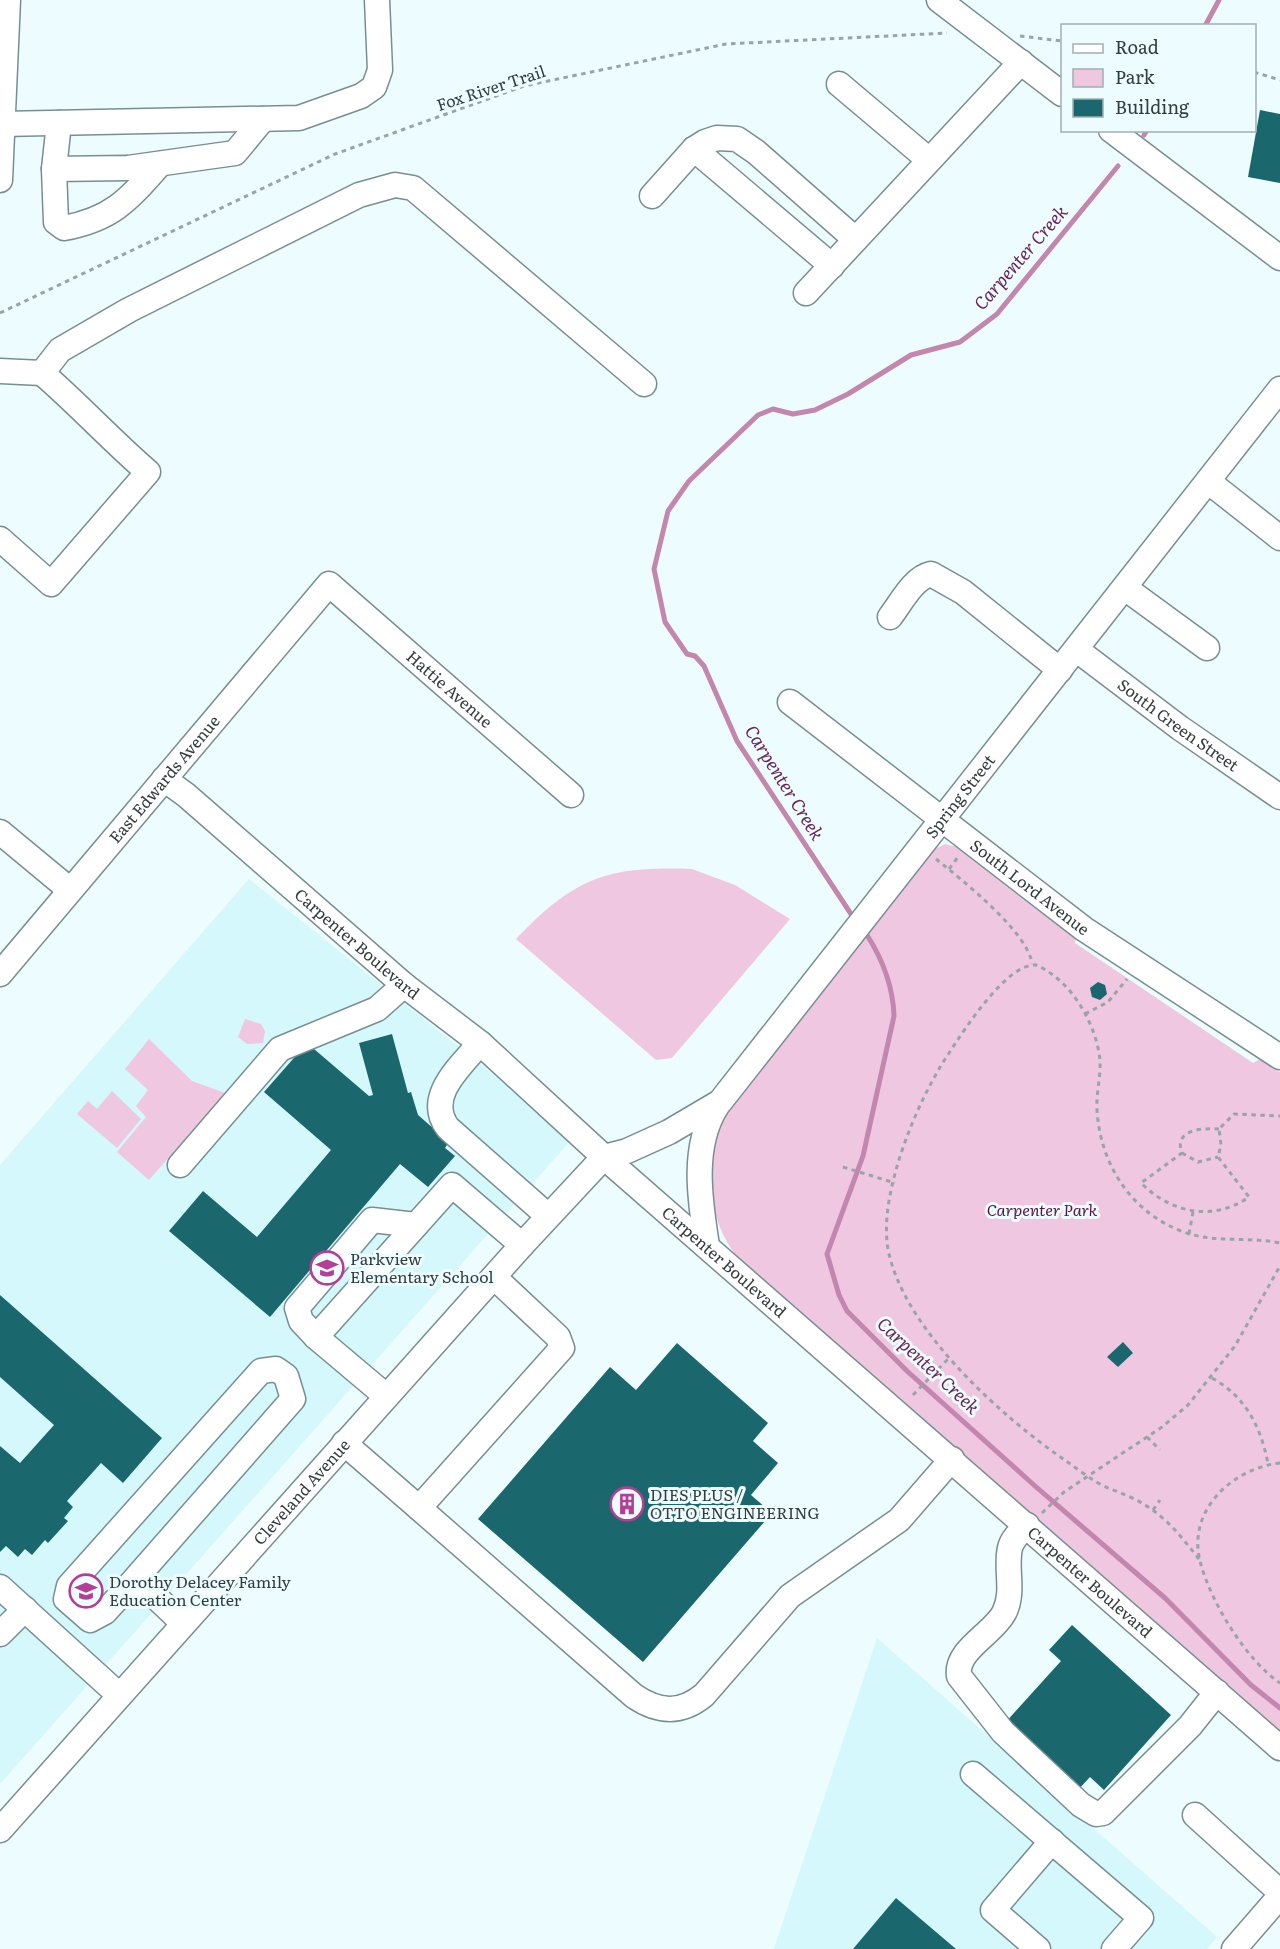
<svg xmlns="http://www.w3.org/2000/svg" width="1280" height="1949" font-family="Literata,serif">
<rect width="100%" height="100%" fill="#edfcfe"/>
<g fill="#d4f8fc">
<path d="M249,879L573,1138L0,1784V1165Z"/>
<path d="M877,1638L1217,1937L1207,1949H774Z"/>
</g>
<g fill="#efc7e1">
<path d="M945,844L961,848L1076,937L1075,943L1253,1063L1260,1059L1280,1072V1734L773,1290C762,1280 749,1270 739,1259C703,1216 704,1155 729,1108L931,851Z"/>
<path d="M692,869L735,885L790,919L672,1058L656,1060L516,939C575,877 608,866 692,869Z"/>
<path d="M245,1019L261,1024L265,1031L263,1043L247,1044L238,1037Z"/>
<path d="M149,1039L192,1081L225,1093L149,1180L117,1152L146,1117L136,1106L148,1090L125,1069Z"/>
<path d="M112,1091L141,1119L117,1148L77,1114L88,1101L97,1109Z"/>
</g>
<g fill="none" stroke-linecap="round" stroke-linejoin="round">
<g stroke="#c286af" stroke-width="5">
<path d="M1205,26L1219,0"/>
<path d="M1144,135L1147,130"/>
<path d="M853,917L737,741L704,666L695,656L687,654L665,622L654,569L668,511L689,481L758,415L773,409L793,414L815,410L848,394L911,355L960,342L997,314L1118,166"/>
<path d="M867,935C883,960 893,986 894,1016L863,1156L827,1254L839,1295L847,1311L907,1371L1035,1486L1165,1598L1251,1685L1280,1708"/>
</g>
</g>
<g fill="#1a676e">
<path d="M1260,110L1280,114V183L1248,177Z"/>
<path d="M1098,982L1105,985L1107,994L1100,1000L1092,997L1090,988Z"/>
<path d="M392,1034L408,1093L411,1092L418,1115L449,1142L445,1148L455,1156L428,1187L400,1164L270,1317L169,1231L203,1191L257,1237L331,1150L264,1092L307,1043L369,1096L373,1095L359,1043Z"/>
<path d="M0,1295L162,1438L123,1483L101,1463L67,1501L73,1507L64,1518L68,1521L48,1543L45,1540L32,1555L25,1549L18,1557L6,1546L0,1552V1446L20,1463L54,1425L0,1377Z"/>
<path d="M1123,1342L1133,1353L1118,1367L1107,1357Z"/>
<path d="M677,1343L768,1423L753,1441L778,1463L751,1495L772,1513L643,1662L478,1519L610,1367L636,1390Z"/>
<path d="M1072,1625L1171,1715L1104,1790L1090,1777L1077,1791L1004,1724L1061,1661L1049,1650Z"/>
<path d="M896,1898L956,1949H853Z"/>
</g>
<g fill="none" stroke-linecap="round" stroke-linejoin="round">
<g stroke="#778f92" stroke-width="27">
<g id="minor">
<path d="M939,0L1062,94"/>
<path d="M839,84L929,160"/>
<path d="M59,123L54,169L128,168L235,153L263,119"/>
<path d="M2,124L299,118L361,96L374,87L380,70L377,0"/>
<path d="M1111,130L1280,258"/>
<path d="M694,149L832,266"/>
<path d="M54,169L56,222L64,228C113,219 129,199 160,164"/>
<path d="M0,180L8,0"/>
<path d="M652,196L694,149L705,142L717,138L737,139L756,152L855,239"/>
<path d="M806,293L1021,62"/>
<path d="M0,371L42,373L60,350L129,310L359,195L395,185L413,188L644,384"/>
<path d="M1209,482L1280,538"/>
<path d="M0,539L51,584L148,472C111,440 79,405 42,373"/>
<path d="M1125,588L1207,648"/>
<path d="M890,617C901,603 913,578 931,574L963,592L1060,670"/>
<path id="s1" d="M1077,650L1180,728L1280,797"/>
<path id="s2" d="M790,702L1084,929L1280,1057"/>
<path id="s3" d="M164,779L186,795L404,985L480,1043L604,1157L1280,1748"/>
<path d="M0,832L70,890"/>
<path id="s4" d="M0,974L329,584L571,795"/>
<path d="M480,1043C461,1066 424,1097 448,1128L548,1216"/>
<path d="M180,1165L280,1049L377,1009L404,985"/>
<path d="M707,1246C700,1201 691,1146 717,1106"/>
<path d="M316,1337L452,1185L522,1245"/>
<path d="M386,1396L316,1337L301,1321L297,1308L372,1220L416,1225"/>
<path d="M344,1443L419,1508L562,1348L558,1337L494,1277"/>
<path d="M419,1508L634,1696C659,1713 681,1714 704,1695L790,1596L899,1520L952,1459"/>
<path d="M1027,1525C1020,1532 1012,1539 1010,1548C1005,1570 1015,1591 1004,1613C993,1634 955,1650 959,1676L1003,1732L1081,1805L1096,1814L1103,1813L1190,1726L1217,1692"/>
<path d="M136,1578L293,1399L286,1376L276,1369L261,1371L69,1586L66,1599L90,1620L105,1612L136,1578L183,1623"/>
<path d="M0,1587L119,1695"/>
<path d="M0,1634L25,1609"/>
<path d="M973,1774L1141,1918L1114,1949"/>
<path d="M1195,1815L1280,1892"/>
<path id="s5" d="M0,1830L522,1245L604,1157L627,1151L669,1132L720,1102L1280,389"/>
<path d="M1038,1949L993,1910L1052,1841"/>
<path d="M1234,1949L1280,1896"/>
</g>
</g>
<g stroke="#98a4a6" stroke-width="3" stroke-dasharray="4.5 4.5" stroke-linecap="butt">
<path d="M1020,36L1062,41"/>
<path d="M1254,72L1280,80"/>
<path d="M0,313L335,154L524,86L726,44L947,33"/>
<path d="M936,859C961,879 1029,933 1032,964"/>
<path d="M949,869L958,857"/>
<path d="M1085,1014L1108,1002L1127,979"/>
<path d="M1219,1129C1203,1128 1173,1129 1182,1153L1141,1183C1171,1213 1213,1222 1249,1197L1218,1157L1221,1145L1219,1129L1234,1114L1280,1116"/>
<path d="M1182,1153L1198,1162L1218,1157"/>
<path d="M843,1167L895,1183"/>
<path d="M1189,1234L1193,1212"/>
<path d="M1212,1378C1246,1397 1261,1427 1268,1464"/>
<path d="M913,1395L950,1357"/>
<path d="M1147,1437L1160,1450"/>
<path d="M1280,1463C1233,1468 1187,1510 1200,1561C1210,1601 1246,1660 1280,1683"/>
<path d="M1153,1510L1160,1500"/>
<path d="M1042,1513L1064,1492L1162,1427L1188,1405L1235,1346L1280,1266"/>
<path d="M1199,1559C1183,1539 1168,1519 1145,1505C1134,1498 1121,1493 1108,1488C1094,1482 1079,1470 1066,1461C1002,1417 903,1329 888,1249C878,1193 918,1099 949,1053C964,1030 1007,963 1036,965C1071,980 1096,1023 1100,1060C1101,1077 1096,1093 1097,1110C1100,1163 1130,1211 1181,1231C1214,1244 1246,1236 1280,1243"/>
</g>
<use href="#minor" stroke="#fff" stroke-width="24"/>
</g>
<defs>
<g id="school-ring" transform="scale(1.725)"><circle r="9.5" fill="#edfcfe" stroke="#b43e96" stroke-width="1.5"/><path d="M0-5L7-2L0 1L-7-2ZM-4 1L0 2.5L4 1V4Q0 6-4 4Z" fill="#b43e96"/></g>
<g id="building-ring" transform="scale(1.725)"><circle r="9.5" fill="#edfcfe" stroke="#b43e96" stroke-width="1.5"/><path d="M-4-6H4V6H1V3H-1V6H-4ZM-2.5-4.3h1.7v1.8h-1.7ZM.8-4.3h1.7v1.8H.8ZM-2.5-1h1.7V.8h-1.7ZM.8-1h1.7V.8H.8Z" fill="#b43e96"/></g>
</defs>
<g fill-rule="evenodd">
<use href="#school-ring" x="327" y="1268"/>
<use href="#building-ring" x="627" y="1504"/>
<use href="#school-ring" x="86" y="1591"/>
</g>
<g text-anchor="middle" stroke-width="6" stroke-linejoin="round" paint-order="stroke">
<g font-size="16" fill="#323c3d" stroke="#edfcfe">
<text transform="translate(491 88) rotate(-18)" y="6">Fox River Trail</text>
<text dy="6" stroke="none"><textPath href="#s4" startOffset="670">Hattie Avenue</textPath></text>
<text dy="6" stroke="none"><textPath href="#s1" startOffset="126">South Green Street</textPath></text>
<text dy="6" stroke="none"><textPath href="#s4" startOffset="255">East Edwards Avenue</textPath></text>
<text dy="6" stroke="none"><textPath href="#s5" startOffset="1422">Spring Street</textPath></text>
<text dy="6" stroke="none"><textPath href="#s2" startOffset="303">South Lord Avenue</textPath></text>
<text dy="6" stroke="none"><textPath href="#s3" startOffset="254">Carpenter Boulevard</textPath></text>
<text dy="6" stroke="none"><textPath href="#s3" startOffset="740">Carpenter Boulevard</textPath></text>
<text dy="6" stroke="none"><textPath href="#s5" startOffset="453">Cleveland Avenue</textPath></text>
<text dy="6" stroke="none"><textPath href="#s3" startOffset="1226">Carpenter Boulevard</textPath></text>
</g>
<g font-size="16" font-style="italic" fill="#5a1349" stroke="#edfcfe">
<text x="1042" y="1216">Carpenter Park</text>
</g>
<g font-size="16" fill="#323c3d" stroke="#edfcfe" text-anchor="start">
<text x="350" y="1265">Parkview<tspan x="350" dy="18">Elementary School</tspan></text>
<text x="650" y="1501">DIES PLUS /<tspan x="650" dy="18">OTTO ENGINEERING</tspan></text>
<text x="109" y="1588">Dorothy Delacey Family<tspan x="109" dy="18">Education Center</tspan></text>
</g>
<g font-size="18" font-style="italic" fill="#6c2559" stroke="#edfcfe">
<text transform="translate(1021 258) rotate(-49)" y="6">Carpenter Creek</text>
<text transform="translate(784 783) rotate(58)" y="6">Carpenter Creek</text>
<text transform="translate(928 1366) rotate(43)" y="6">Carpenter Creek</text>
</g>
</g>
<rect x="1061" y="24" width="195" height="108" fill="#edfcfe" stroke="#a2afb1" stroke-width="1.5"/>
<rect x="1073" y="44" width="30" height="9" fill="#ffffff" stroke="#a2afb1" stroke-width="1.5"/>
<text x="1115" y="54" font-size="18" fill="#323c3d">Road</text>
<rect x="1073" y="69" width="30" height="18" fill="#efc7e1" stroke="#a2afb1" stroke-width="1.5"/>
<text x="1115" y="84" font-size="18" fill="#323c3d">Park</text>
<rect x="1073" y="99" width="30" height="18" fill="#1a676e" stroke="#a2afb1" stroke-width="1.5"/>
<text x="1115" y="114" font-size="18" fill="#323c3d">Building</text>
</svg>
